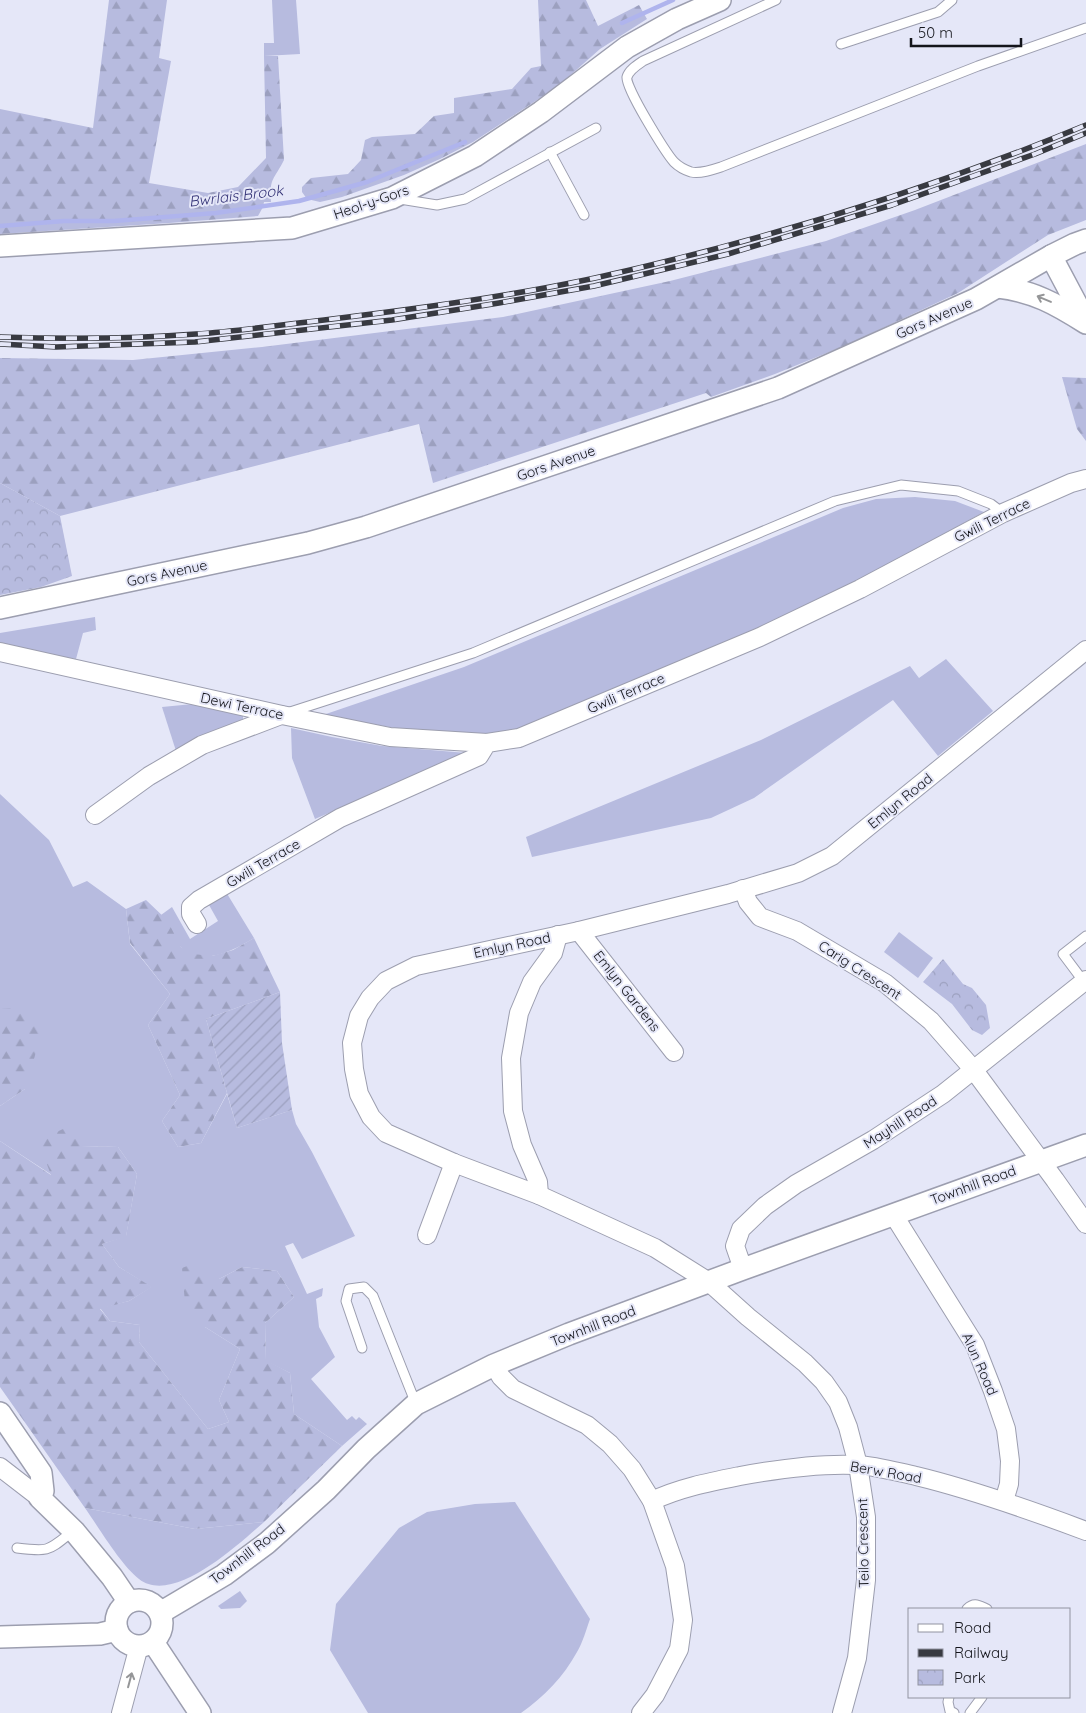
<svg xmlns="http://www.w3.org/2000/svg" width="1086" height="1713" font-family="Quicksand,sans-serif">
<defs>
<pattern id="forest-firs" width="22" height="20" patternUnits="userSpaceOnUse" patternTransform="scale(1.25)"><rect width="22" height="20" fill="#b7bbdf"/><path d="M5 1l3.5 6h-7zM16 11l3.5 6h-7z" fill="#9ca0bf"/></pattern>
<pattern id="park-crowns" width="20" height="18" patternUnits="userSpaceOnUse" patternTransform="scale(1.25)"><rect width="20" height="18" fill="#b7bbdf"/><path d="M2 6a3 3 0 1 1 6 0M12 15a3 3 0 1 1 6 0" fill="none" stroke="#9ca0bf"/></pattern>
<pattern id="garden-furrows" width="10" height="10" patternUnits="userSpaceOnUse" patternTransform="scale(1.25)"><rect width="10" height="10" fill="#b7bbdf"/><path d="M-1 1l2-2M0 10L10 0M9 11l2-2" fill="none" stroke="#9ca0bf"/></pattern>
</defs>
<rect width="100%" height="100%" fill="#e5e7f8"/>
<g fill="#b7bbdf">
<path d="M272,0H296L300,54L264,56V43H274Z"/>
<path d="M915,497L955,501L984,512L832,595L725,643L526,727L500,734H462L395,728L323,715L464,667L843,508L876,499Z"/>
<path d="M95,617L96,630L83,633L76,659L0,646V633Z"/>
<path d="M946,659L993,711L938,756L893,700L754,798L711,818L532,857L526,837L761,740L910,666L919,678Z"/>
<path d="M193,704L243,715V719L176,751L162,707Z"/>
<path d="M291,728L332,737L382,746L467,753L315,819L292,758Z"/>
<path d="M0,794L49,840L73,887L87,881L126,909L130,944L170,994L148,1025L180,1095L162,1121L178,1147L201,1143L227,1094L237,1128L292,1110L296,1124L312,1152L355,1236L302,1259L293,1243L285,1246L307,1294L323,1288L322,1296L316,1299L319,1327L335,1357L311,1379L347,1420L352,1416L356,1420L359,1417L367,1424L342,1446L294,1414L290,1373L266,1361L265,1323L294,1297L277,1271L242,1267L219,1279L205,1327L240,1349L219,1400L229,1422L208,1429L139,1342L140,1325L110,1321L100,1308L129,1301L151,1287L119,1267L102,1244L126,1236L137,1174L118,1147L82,1146L52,1175L0,1141V1106L25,1089V1009H0Z"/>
<path d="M226,892L254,938C234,950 204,967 182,948C174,941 171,924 161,915L172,907L190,939L218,921L209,905Z"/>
<path d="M899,932L933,958L918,978L884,952Z"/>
<path d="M515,1502L590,1619C586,1630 583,1642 577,1652C564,1676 544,1697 521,1713H368L330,1650L336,1604L399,1528L427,1512L475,1504Z"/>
<path d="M85,1508L195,1529L264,1522C239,1544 173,1606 139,1579C121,1565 99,1528 85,1508Z"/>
<path d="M240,1591L247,1601L240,1608L221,1609L218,1606Z"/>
</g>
<g fill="url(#forest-firs)">
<path d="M109,0H167L159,58L171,61L149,183L208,193L238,187L266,158L264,56H278L284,160C274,180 269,178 271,202H264L263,207L258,216L169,223L0,234V109L93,128Z"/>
<path d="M538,0H586L598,26L639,5L647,19L600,49L557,87L473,142L440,159L404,175L342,197L320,202L307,199L302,192V187L311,178L348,174L361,160L365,140L372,137L415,134L434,116L454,113V98L512,89L531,68L541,66Z"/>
<path d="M1086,144V220L1048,235L958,293L844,346L775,374L711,397L706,393L433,483L419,424L60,516L0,483V358L133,360L262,347L503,317L670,281L826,241L915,210Z"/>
<path d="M1062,377L1086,378V441L1077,429Z"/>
<path d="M146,900L167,920L181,947L193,954L212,956L233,950L254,938L280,992L206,1019L227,1093L201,1143L178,1147L162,1121L180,1095L148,1025L170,994L130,943L126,909Z"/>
<path d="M25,1008L42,1032L25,1089L0,1106V1009Z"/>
<path d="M65,1128L82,1146L118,1147L137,1174L126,1237L102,1244L119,1267L152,1287L129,1301L100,1309L110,1321L140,1325L139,1342L208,1429L229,1422L219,1400L240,1349L205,1327L185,1303L182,1268L195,1263L219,1279L242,1267L277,1271L294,1297L265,1323L266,1360L290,1373L294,1414L342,1446L264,1522L195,1529L85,1508L0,1387V1141L51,1175L38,1141Z"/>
</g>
<g fill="url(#park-crowns)">
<path d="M0,483L60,516L72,576L41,587L0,595Z"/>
<path d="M943,959L963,984L972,988L986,1005L990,1028L982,1035L972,1030L952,1004L923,982Z"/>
</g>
<path fill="url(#garden-furrows)" d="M280,992L282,1043L292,1110L237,1128L206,1019Z"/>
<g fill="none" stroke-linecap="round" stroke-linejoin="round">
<g stroke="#afb4ed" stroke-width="4.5">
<path d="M622,23L673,0"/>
<path d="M0,226L64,221H114L216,213L299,201L367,182L465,142"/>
</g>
<g stroke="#9c9eaf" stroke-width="11">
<g id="service">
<path d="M776,0L643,61C637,65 629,70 627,77C624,86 666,153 674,162C678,166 685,170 691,172C700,174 712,170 721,167L978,66L1086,28"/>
<path d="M841,44L938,12L952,0"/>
<path d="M550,152L584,215"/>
<path d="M400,199L437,205L465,199L596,128"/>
<path d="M287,713L473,653L835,501L901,485L958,491L991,504L1003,513"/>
<path d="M1084,982L1063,954L1086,936"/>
<path d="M362,1348L346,1301L349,1289L364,1287L373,1296L416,1404"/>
<path d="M17,1548C50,1552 48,1551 73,1531"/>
<path d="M967,1609C974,1602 978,1605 987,1609"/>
<path d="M949,1697L948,1702L950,1711L954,1713"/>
<path d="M970,1713L982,1697"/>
</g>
</g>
<g stroke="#9c9eaf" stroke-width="20">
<g id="minor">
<path d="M0,652L282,715L390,737L487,743"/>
<path d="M95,815L149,776L202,745L281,715"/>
<path d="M743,889L748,902L760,917L797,931L885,983L931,1021L973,1069L1055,1180L1086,1224"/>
<path d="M197,924L191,914V907L199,900L340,818L479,756L487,743L519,738L760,637L860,589L1003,513L1071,483L1086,479"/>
<path d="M579,931L674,1052"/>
<path d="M539,1195L538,1182L522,1145L513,1111L511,1058L519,1013L532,982L553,953L558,935"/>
<path d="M893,1214L975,1345L993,1391L1006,1429L1010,1461L1009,1484L1004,1501"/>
<path d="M427,1235L454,1163"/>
<path d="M743,1269L735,1246L741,1229L765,1206L796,1184L873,1140L943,1094L1086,980"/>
<path d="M494,1365L501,1377L513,1389L587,1425L610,1444L632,1469L652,1501L675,1566L683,1620L679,1649L655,1695L641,1713"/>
<path d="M0,1467L40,1498"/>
<path d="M652,1501C679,1488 710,1482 740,1476C778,1469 818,1463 857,1465C877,1466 897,1472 916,1476C974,1490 1030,1510 1086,1531"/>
<path d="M121,1713L139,1646"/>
<path d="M842,1713L857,1658L866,1580V1517L858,1465L848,1427L838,1402L824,1382L805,1363L748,1317L709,1282L655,1248L539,1195L454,1163L386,1133L371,1117L359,1094L354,1069L352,1043L359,1016L370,998L386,981L416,966L579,931L728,894L798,873L832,856L1086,650"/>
</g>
</g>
<g stroke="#9c9eaf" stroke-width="24">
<g id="tertiary">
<path d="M0,246L292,228L392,198L475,156L541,112L627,47L677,19L720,0"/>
<path d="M1051,256L1086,322"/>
<path d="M998,287C1033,291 1056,304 1086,323"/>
<path d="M0,608L308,543L366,527L778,388L976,299L1051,256L1075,244L1086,240"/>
<path d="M0,1413L41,1473L43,1491L40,1498L74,1531L112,1577L129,1602"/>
<circle cx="139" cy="1623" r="23"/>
<path d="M160,1613L224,1575L267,1543L326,1490L366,1449L416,1404L494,1365L569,1334L743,1269L1086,1145"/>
<path d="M0,1637L100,1634L117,1630"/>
<path d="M153,1642L200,1713"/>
</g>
</g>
<use href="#service" stroke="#fff" stroke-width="9"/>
<use href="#minor" stroke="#fff" stroke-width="18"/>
<use href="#tertiary" stroke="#fff" stroke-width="21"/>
<g stroke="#383a41" stroke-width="5.5">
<g id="rail">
<path d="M0,337C65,339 131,339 196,334C239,331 281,325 324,320C414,309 506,297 595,278C761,241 929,190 1086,125"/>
<path d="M0,344L56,347L195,342L392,320L499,303L594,286L728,254L892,205L1035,154L1086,133"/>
</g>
</g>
<use href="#rail" stroke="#e5e7f8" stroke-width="4" stroke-dasharray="11" stroke-linecap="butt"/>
</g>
<defs><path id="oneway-shaft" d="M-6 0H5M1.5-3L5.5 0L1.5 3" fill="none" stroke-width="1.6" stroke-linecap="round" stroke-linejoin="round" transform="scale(1.25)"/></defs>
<g stroke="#959698">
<use href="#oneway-shaft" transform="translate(1044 299) rotate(-157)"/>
<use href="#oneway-shaft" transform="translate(130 1680) rotate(-75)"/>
</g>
<g text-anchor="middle" stroke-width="4" stroke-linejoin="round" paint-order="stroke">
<g font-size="14" fill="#14151b" stroke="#e5e7f8">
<text transform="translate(371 202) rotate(-19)" y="5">Heol-y-Gors</text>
<text transform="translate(934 318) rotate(-24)" y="5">Gors Avenue</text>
<text transform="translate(556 463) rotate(-19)" y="5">Gors Avenue</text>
<text transform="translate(992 520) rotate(-26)" y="5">Gwili Terrace</text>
<text transform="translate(167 573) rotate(-12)" y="5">Gors Avenue</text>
<text transform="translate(626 693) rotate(-23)" y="5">Gwili Terrace</text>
<text transform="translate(242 706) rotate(12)" y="5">Dewi Terrace</text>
<text transform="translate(900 801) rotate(-39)" y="5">Emlyn Road</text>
<text transform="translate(263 863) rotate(-30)" y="5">Gwili Terrace</text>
<text transform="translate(512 945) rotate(-12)" y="5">Emlyn Road</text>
<text transform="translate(860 970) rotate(33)" y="5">Carig Crescent</text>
<text transform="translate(627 991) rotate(52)" y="5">Emlyn Gardens</text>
<text transform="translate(900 1122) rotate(-33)" y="5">Mayhill Road</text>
<text transform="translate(973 1185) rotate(-20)" y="5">Townhill Road</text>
<text transform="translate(593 1326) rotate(-21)" y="5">Townhill Road</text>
<text transform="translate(980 1364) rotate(66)" y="5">Alun Road</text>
<text transform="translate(886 1472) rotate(10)" y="5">Berw Road</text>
<text transform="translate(863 1543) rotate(-91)" y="5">Teilo Crescent</text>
<text transform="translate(247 1554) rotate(-37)" y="5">Townhill Road</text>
</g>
<g font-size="15" font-style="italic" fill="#363578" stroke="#e5e7f8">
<text transform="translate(236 196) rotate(-7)" y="5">Bwrlais Brook</text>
</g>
</g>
<rect x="908" y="1608" width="162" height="90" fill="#e5e7f8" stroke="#9193a0"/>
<rect x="918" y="1624" width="25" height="8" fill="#ffffff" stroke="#9193a0"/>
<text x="954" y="1633" font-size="15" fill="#14151b">Road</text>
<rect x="918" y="1649" width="25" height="8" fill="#383a41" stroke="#9193a0"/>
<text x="954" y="1658" font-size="15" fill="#14151b">Railway</text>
<rect x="918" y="1670" width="25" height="15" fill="url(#park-crowns)" stroke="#9193a0"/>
<text x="954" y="1683" font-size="15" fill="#14151b">Park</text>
<path d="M911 38v8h110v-8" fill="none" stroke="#14151b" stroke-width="2.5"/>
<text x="918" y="38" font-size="15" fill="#14151b" stroke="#e5e7f8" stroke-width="4" paint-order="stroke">50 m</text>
</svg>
